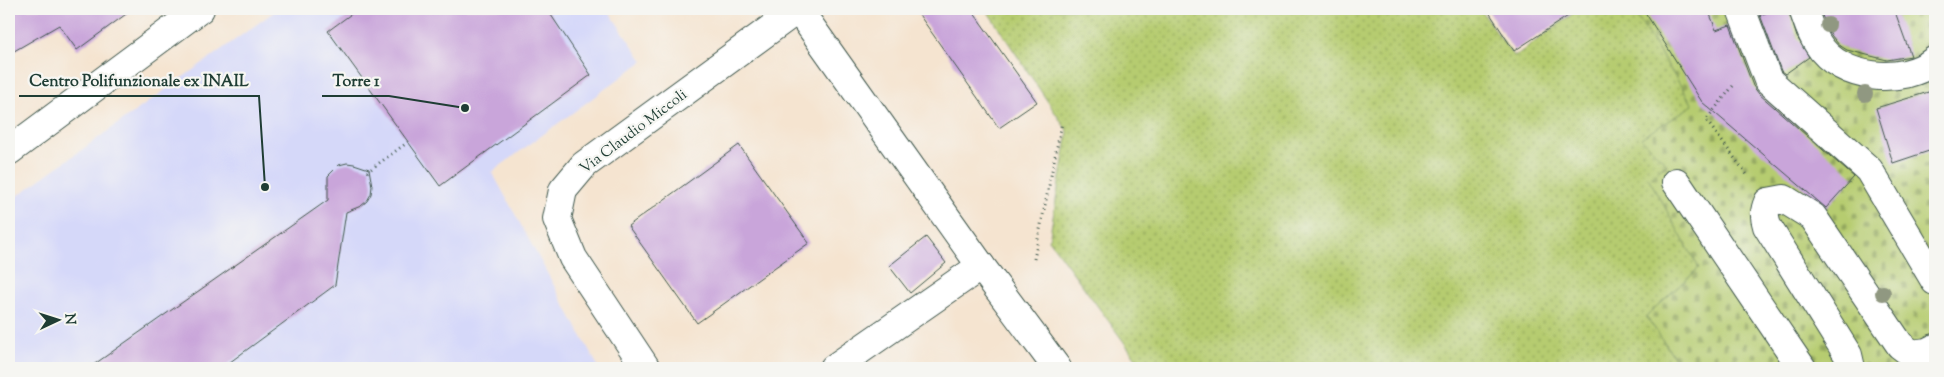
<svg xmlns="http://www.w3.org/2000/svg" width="1944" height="377" font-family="'Sorts Mill Goudy',serif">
<defs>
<pattern id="grass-dots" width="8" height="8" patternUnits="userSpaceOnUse" patternTransform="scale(1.25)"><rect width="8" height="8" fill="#b6cc70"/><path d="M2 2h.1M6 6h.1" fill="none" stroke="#93a75d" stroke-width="1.8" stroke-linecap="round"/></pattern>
<pattern id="cemetery-stones" width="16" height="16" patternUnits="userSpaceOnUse" patternTransform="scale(1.25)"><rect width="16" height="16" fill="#b6cc70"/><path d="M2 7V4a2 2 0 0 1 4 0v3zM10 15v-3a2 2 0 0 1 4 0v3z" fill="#93a75d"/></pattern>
</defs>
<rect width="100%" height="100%" fill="#f6f6f2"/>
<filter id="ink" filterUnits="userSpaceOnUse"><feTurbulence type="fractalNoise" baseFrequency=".02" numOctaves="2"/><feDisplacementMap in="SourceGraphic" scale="10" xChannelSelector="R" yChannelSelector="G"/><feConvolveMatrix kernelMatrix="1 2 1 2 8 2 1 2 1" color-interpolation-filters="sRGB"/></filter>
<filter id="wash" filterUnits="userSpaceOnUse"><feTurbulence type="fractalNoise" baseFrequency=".0096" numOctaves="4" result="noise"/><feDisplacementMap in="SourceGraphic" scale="20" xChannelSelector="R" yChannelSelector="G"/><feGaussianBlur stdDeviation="1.12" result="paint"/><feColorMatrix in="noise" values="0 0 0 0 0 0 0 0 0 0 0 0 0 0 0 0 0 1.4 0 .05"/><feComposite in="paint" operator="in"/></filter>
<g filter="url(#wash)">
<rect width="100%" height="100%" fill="#f5e4d0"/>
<path fill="#d5d8f9" d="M278,9H607L643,61L492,172L599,368H9V202Z"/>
<path fill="url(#grass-dots)" stroke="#6a8452" d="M986,9H1480L1514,57L1579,9H1632L1693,105L1666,163L1650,179L1699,268L1646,316L1682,368H1143L1049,240L1068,132Z"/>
<path fill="url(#cemetery-stones)" stroke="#6a8452" d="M1632,9H1935V368H1682L1646,316L1699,268L1649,179L1666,163L1641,138L1693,105Z"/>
<g id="blocks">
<g fill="#c9a5da">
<path d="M9,9H133L77,50L59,25L9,54Z"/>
<path d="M358,9H547L591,75L440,186L328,31Z"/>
<path d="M915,9H971L1037,102L999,128Z"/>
<path d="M1487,9H1579L1514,51Z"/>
<path d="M1643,9H1708L1716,30L1730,25L1753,86L1759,94L1854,177L1826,208L1702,102Z"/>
<path d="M1776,9H1788L1797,37L1809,57L1785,74L1781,71L1760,15Z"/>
<path d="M1819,9H1894L1911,56L1887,60L1847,50L1839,45L1831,35Z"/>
<path d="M1935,90V149L1893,163L1876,108Z"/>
<path d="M739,145L809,243L697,323L628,226Z"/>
<path d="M347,163L354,164L369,169L372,186L371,194L367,201L361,206L346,212L335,285L222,368H89L328,200V176L339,165Z"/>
<path d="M926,237L946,263L910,293L889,266Z"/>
</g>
</g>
</g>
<g filter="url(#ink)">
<use href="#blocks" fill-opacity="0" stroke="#3f564b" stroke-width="1"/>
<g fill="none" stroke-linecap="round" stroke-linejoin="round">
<g stroke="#3f564b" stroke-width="30">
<g id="minor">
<path d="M798,9L981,266L1057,368"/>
<path d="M1741,9L1768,80L1869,170L1935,281"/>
<path d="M1803,9C1807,20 1811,34 1818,44C1840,80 1903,86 1935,60"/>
<path d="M9,151L200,9"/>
<path d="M1676,182L1802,368"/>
<path d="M646,368L573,258L557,219L563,190L584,165L798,9"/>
<path d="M834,368L981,266"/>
<path d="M1851,368L1848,355L1767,226C1764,217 1764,211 1768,202L1784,199L1813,217L1900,345L1912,354L1927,352L1935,348"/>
</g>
</g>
<g stroke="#3f564b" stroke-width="3" stroke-dasharray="1 4" stroke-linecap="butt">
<path d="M1733,86L1706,120L1748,176"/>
<path d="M367,172L408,142"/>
<path d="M1034,259L1062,122"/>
</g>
<use href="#minor" stroke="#fff" stroke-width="28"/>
</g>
<g fill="#909881">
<circle cx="1828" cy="25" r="8"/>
<circle cx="1865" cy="94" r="8"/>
<circle cx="1883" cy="293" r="8"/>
</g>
</g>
<g text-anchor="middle" stroke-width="4.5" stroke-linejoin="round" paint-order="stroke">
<g font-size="15" fill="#1f3d34" stroke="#f6f6f2">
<text transform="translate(633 131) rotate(-37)" y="5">Via Claudio Miccoli</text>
</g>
</g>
<path fill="none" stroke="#1f3d34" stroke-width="2" d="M465 108L389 96H322M265 187L259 96H19"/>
<g fill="#1f3d34" stroke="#f6f6f2" stroke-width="2">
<circle cx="465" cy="108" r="5"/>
<circle cx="265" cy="187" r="5"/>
</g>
<g font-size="16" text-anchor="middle" font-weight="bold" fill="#1f3d34" stroke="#f6f6f2" stroke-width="4.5" stroke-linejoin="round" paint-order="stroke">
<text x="356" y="86">Torre 1</text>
<text x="139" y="86">Centro Polifunzionale ex INAIL</text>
</g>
<rect width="1944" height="377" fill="none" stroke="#f6f6f2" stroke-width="30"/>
<g transform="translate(58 320) rotate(86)" stroke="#f6f6f2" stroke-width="4" paint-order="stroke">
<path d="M0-4L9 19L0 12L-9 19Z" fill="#1f3d34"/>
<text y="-8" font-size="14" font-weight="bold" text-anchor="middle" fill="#1f3d34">N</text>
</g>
</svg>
